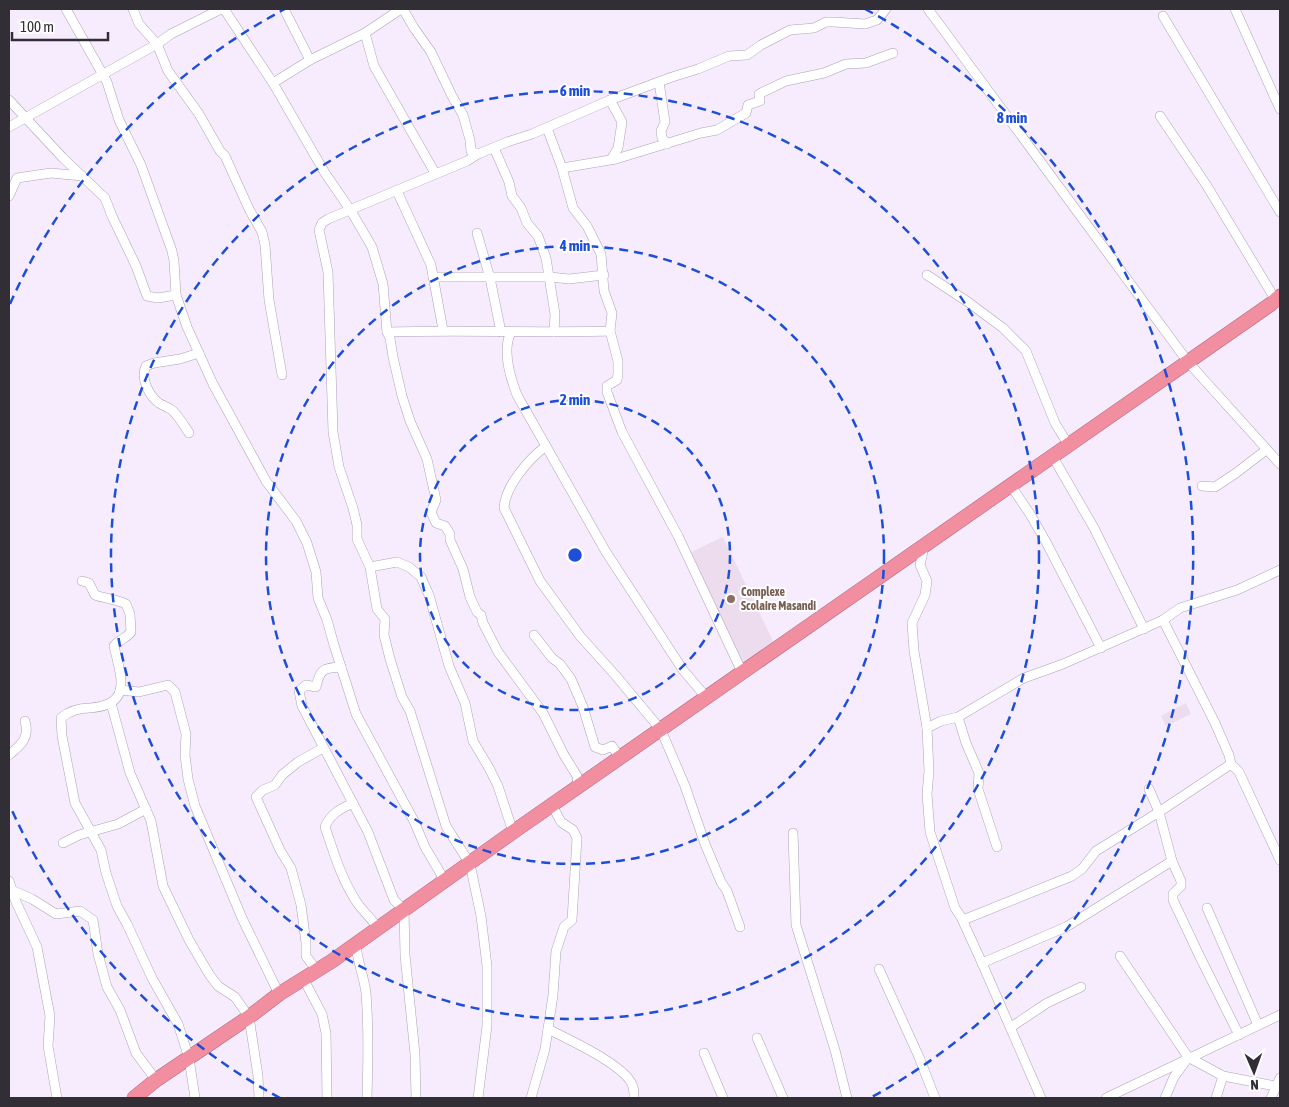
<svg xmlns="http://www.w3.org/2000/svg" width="1289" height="1107" font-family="'Asap Condensed',sans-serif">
<rect width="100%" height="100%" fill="#f6ecfe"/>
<g fill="#eddcee">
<path d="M723,537L775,645L741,667L687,554Z"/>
<path d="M1186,703L1191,714L1166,726L1161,716Z"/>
</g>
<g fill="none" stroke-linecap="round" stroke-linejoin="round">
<g stroke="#ada2b7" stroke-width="10">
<g id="minor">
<path d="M66,9L107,82L119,120L141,165L172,251L174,261L176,295"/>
<path d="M133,9L139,24L157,44L168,71L199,114L220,151L225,156L249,209L262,232L265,245L269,300L282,375"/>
<path d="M224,9L273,83L325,173L351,211L372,247L383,284L387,332L390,338L393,357L402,396L410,421L427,459L436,500L431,512L436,523L445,526L450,534V540L463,569L470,597L477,612L481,615L483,623L498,652L543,713L564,755L577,776L578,788"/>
<path d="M284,9L310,60"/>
<path d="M403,9L414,28L431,52L452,96L463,115L470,140L471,151L478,154L507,142L532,134L610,100L672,77L698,69L729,56L747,55L761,45L790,30L814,28L826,22H834L865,24L877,20L886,9"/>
<path d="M928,9L1188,362L1280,464"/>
<path d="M1235,9L1280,109"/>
<path d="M1163,16L1280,212"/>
<path d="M365,33L374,66L435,173"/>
<path d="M659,82L665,122L661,131L662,138L667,144"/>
<path d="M273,83L310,60L365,33L401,9"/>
<path d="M9,100L63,158L105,198L112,216L136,266L147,296L158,298L176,295L187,327L213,384L266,481L296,521L307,543L316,572L318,598L327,620L334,645L356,714L414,821L425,847L445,881"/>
<path d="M610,100L622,122L618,148L612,158"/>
<path d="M1160,116L1207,186L1275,299"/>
<path d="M9,127L157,44L171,34L221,9"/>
<path d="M547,128L562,168L573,208L587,226L601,254L604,291L612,313L610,331L618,361V374L617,380L607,386V392L622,432L678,536L742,672"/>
<path d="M494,148L509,182L512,196L521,208L527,223L538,236L546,258L555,314L554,332"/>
<path d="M478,154L467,161L328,219L322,223L319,230L328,272L333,432L339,467L353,508L357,525V539L370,567L377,609L385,619L384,635L390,659L402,697L410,711L446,826L470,864L481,916L487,966V1026L478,1098"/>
<path d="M562,168L616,159L701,133L717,130L746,113L748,105L760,101L759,94L786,81L824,73L846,64L866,63L893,53"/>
<path d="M397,191L431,265L443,330"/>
<path d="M9,196L17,178L51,173L82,176"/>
<path d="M477,233L490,278L501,332"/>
<path d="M927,275L968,302L1003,328L1026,351L1055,423L1069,446"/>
<path d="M433,277H550L569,279L604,275"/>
<path d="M387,332C461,330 536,333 610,331"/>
<path d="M511,332C502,350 510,377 517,395L606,552L683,670L706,697"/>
<path d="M189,433C184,425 179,417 173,411C169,407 163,406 159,403C149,396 140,378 146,366L154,363L180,359L199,353"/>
<path d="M546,446C529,459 505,486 504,508L540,581L580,636L616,676L661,730"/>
<path d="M1053,457L1094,528L1144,629"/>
<path d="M1011,486L1030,514L1046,542L1101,648"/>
<path d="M1202,486L1215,487L1236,473L1266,450"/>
<path d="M924,547L920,565L927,581L925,595L912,623L914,651L927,728L929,771L927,794L930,832L955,908L961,917L982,963L1041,1098"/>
<path d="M370,567L397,562L409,567L421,577L429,595L449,666L465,703L473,741L489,768L498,786L513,832"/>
<path d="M82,581L89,583L95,595C106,599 116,599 126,604L130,614L131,632C126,639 119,639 114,646C121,677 133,705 90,708C79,708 69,711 61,718L62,736L75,803L101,850L106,873L117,906L127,924L152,978L178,1024L189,1058L195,1098"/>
<path d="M1163,620L1215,723L1229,755L1231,764L1239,772L1280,860"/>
<path d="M534,635L552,658L560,664L571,679L583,707L595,747L603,750L612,746L620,758"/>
<path d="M341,667C323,668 320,669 316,687L306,685L299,691L302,706L368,832L394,900L404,910L405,955L415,1054L416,1098"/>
<path d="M120,690L139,692L168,685L175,692L186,734L185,755L188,779L195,806L242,918L279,994"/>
<path d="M111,703L130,773L151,821L163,886L189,940L209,974L218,986L235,997L249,1017L258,1076L259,1098"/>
<path d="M958,717L966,743L979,773L978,789L997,847"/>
<path d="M927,728L941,721L958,717L1024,678L1063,664L1163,620L1180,608L1237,590L1280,570"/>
<path d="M661,730L685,786L705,844L721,882L727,891L740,927"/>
<path d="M9,755C21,745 30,738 25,721"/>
<path d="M1149,789L1159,812L1172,861L1181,881V886L1173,894V900L1200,957L1239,1035"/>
<path d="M353,803C340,809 330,814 325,827C334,853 341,878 356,901C362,911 372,918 378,929"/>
<path d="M793,833L796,925L835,1050L847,1098"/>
<path d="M63,843L79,835L118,824L146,809"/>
<path d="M9,881L16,902L37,947L50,1016L48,1046L57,1098"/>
<path d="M9,889L32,899L56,914L80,911L93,920L98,954L107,987L120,1010L136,1053L156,1080"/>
<path d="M1207,908L1258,1025"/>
<path d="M963,920L1072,876L1082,869L1096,851L1159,812L1231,764"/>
<path d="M356,944C357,961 364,976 366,993C369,1028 368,1064 367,1098"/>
<path d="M1120,956L1188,1057L1223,1076L1280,1087"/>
<path d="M982,963L1066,927L1172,861"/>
<path d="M879,969L919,1057L935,1098"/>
<path d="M317,971L306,956V943L301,905L291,868L280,850L256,797L263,790L275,785L282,775L298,762L323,748"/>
<path d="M303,978L322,1014L326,1033L327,1098"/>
<path d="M1011,1027L1047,1003L1081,987"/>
<path d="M548,1029C567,1039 628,1066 633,1087C634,1090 634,1095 634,1098"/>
<path d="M757,1038L783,1098"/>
<path d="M704,1053L723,1098"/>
<path d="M531,1098L545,1049L553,995L556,951L564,927L572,920L577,838L573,830L561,822L552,805"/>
<path d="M1106,1098L1280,1015"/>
<path d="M1165,1098L1174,1077L1187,1059"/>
<path d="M1216,1098L1223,1076"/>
<path d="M1271,1098L1280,1078"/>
</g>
</g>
<g stroke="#ae6c7b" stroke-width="15">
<path id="highway" d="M134,1098L156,1080L249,1017L279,994L332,961L513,832L1271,304L1280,296"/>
</g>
<use href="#minor" stroke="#fff" stroke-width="9"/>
<use href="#highway" stroke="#f18ea0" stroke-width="14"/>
</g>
<g fill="none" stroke="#1d4ed8" stroke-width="2.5" stroke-dasharray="9 6">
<circle cx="575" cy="555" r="155"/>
<circle cx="575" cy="555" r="309"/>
<circle cx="575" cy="555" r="464"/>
<path d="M280 1098A618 618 0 0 1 10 806M10 304A618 618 0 0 1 285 9M865 9A618 618 0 0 1 870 1098"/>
</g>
<circle fill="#8d6e63" stroke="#fff" stroke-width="2" cx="731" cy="599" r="5"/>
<g text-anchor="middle" stroke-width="4" stroke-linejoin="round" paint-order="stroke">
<g font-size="12" font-weight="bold" fill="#785e54" stroke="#fff" text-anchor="start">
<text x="741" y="596">Complexe<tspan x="741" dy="14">Scolaire Masandi</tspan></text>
</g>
</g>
<circle cx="575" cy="555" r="8" fill="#1d4ed8" stroke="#fff" stroke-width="2.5"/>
<g font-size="15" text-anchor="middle" font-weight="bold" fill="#1d4ed8" stroke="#fff" stroke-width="4" stroke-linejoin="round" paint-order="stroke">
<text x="575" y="96">6 min</text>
<text x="1012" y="123">8 min</text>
<text x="575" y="251">4 min</text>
<text x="575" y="405">2 min</text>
</g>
<rect width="1289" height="1107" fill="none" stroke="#322e36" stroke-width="20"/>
<g transform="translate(1254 1072) rotate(178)" stroke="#ffffff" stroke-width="4" paint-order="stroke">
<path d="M0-4L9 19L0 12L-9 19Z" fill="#322e36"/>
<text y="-8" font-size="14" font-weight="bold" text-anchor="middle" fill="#322e36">N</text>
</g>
<path d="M12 32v8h96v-8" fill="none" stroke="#322e36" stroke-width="2.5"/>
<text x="20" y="32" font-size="15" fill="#322e36" stroke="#ffffff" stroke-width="4" paint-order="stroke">100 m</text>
</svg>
